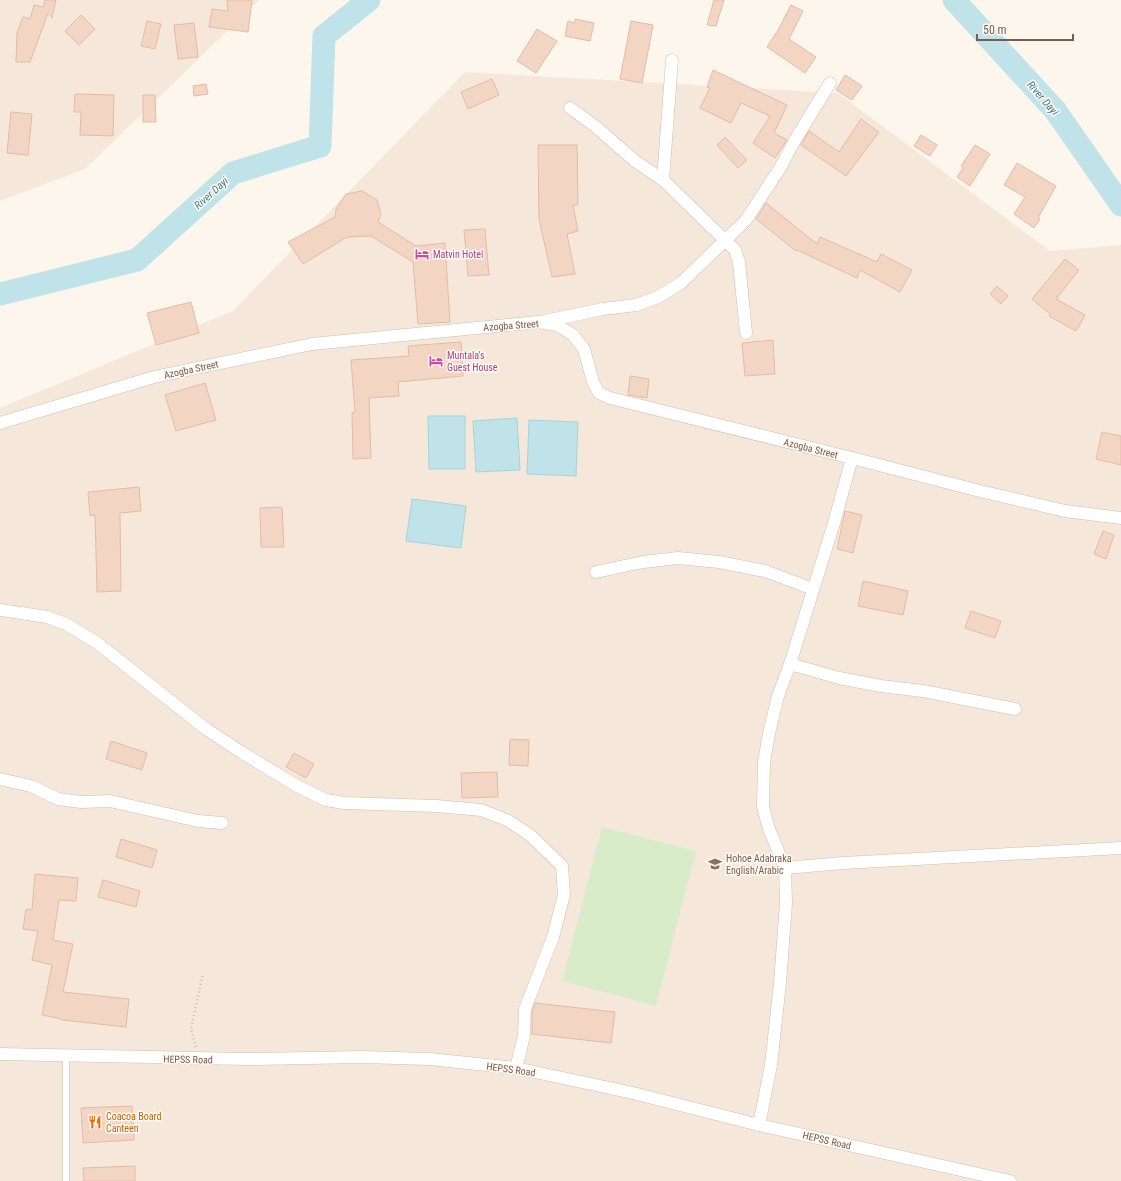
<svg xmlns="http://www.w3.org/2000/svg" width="1121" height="1181" font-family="'Roboto Condensed',sans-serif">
<rect width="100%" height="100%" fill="#fdf6ec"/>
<g fill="#f5e8da">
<path d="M0,0H259L85,169L0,201Z"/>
<path d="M465,72L838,93L1050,251L1121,245V1181H0V408L233,311Z"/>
</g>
<path fill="#d8ecc9" d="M602,827L696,851L656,1006L562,981Z"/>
<g fill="#bfe3e8" stroke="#a5d3da">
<path d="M428,416H465V469H429Z"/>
<path d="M517,418L520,470L476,472L473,421Z"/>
<path d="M529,420L578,422L576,476L527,474Z"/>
<path d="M412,499L466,506L461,548L406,541Z"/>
</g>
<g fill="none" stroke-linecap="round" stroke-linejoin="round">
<g stroke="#bfe3e8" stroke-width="23">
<path d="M954,0L1055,110L1121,205"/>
<path d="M0,294L137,260L233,173L320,146L324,36L369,0"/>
</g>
</g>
<g fill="#f3d5c3" stroke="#e6bba3">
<path d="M45,0H56L52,18L48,13L30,62H16L17,33L23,17L30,19L34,5L43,7Z"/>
<path d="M227,0H252L248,32L209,27L212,9L228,11Z"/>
<path d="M714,0H724L716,26L707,25Z"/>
<path d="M791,5L803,11L789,39L816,57L805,73L767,47L778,30Z"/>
<path d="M81,15L95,29L79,45L65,31Z"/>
<path d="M575,19L594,23L590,41L565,36L568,21L575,23Z"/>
<path d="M147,21L161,24L155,49L141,46Z"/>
<path d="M631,21L653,25L642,83L620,79Z"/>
<path d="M194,23L198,57L178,59L174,25Z"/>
<path d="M537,29L557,41L536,73L517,61Z"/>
<path d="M713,70L787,105L774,133L787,140L775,158L753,143L770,116L741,103L731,123L700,108L710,88L707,87Z"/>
<path d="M845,75L862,86L852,100L836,90Z"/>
<path d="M492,79L499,95L468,109L461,92Z"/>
<path d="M206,84L208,94L194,96L193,86Z"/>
<path d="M75,94L114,95L113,136L80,135L81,112H74Z"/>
<path d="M143,95H155L156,122H143Z"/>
<path d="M11,112L32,114L28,155L7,153Z"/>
<path d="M861,119L879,132L846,176L801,145L809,131L839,152Z"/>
<path d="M921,135L937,145L930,156L914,146Z"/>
<path d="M725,137L747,160L738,168L717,145Z"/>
<path d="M538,145H577L578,205H573L578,231L567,234L575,274L552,277L539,219Z"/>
<path d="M975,145L990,154L970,186L957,177L963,168L961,166Z"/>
<path d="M1017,163L1056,186L1038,218L1040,219L1034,228L1014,214L1025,197L1004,185Z"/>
<path d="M362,191L377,200L381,214L378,222L416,246L445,243L450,322L418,324L413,262L371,236L347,237L303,264L288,242L335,217L336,209L346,194Z"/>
<path d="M766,203L817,244L820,237L877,262L881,254L912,270L900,292L860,270L857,278L797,250L796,251L756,219Z"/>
<path d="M485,229L489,275L468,276L464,230Z"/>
<path d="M1065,259L1079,270L1056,299L1085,315L1076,331L1049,316L1050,314L1032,299Z"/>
<path d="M997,286L1008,296L1001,304L990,294Z"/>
<path d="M191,302L199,333L156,345L147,313Z"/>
<path d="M773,340L775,374L745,376L742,343Z"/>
<path d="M461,342L463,376L398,382L399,396L369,398L371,458L353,459L352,413L355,412L351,360L409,356L408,346Z"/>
<path d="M630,376L649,379L647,398L628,395Z"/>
<path d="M205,383L216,420L176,431L165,395Z"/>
<path d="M1102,432L1121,436V465L1096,459Z"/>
<path d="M139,487L141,511L120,513L121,591L97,592L95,515L90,516L88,492Z"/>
<path d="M282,507L284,547H261L260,508Z"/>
<path d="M845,511L862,515L853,553L837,549Z"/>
<path d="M1103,531L1114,535L1106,559L1094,554Z"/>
<path d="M863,581L908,591L903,615L858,606Z"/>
<path d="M971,611L1001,621L995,638L965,628Z"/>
<path d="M510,739L529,740L528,766L509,765Z"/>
<path d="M111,741L147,753L142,770L106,759Z"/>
<path d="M294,753L314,764L306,778L286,767Z"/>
<path d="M497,772L498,797L462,798L461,773Z"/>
<path d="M121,839L157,850L152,868L116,857Z"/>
<path d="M35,874L78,878L76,901L59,900L53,940L73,944L63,992L129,999L126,1027L62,1020V1019L42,1015L52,965L32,960L38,931L23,929L26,909L32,910Z"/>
<path d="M103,880L140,891L136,907L98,897Z"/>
<path d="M535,1003L615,1012L611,1043L532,1034V1011Z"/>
<path d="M132,1106L134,1140L83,1143L81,1108Z"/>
<path d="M135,1166V1181H84L83,1168Z"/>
</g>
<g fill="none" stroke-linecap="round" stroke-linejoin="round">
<g stroke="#d1beb0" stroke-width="7">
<path id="service" d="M66,1181V1056"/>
</g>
<g stroke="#d1beb0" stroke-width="13">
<g id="minor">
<path d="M570,108L595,126L635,161L663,180L735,250L739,262L746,333"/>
<path d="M663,180L672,60"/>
<path d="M545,321L603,309L636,305L658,297L681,283L746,220L780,168L795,140L830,83"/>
<path d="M0,423L154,377L312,344L538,322L557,325L573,335L584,349L593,382L599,393L610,398L852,458L980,491L1065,511L1121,518"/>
<path d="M596,572L643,562L678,558L719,562L765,571L813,589"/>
<path d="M0,610L47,617L66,624L96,642L206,729L241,752L297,786L326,800L344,803L436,806L481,810L507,820L530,835L562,866L564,895L553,937L525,1009L524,1036L516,1068"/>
<path d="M790,664L839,678L881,686L923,691L1015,709"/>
<path d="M0,779L31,786L58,799L81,802L110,801L198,821L222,823"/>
<path d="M785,868L843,863L1121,848"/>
<path d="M0,1054L247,1059L363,1057L429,1059L516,1068L633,1093L759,1125L1010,1181"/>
<path d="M759,1125L771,1065L780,983L786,903L785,868L769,829L763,807L764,762L769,733L778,696L790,664L834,523L852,458"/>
</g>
</g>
<path stroke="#d9b8a5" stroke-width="2.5" stroke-dasharray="1 3" stroke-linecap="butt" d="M196,1047L191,1029L203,973"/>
<use href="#service" stroke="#fff" stroke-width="6"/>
<use href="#minor" stroke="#fff" stroke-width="12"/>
</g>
<defs>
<g id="hotel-bare" transform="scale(1.08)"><path d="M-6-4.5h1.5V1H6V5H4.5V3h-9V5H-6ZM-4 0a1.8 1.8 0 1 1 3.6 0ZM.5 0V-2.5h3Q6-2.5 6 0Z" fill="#d1479c" stroke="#fffaf3" stroke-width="2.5" paint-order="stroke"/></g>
<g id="school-bare" transform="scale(1.08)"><path d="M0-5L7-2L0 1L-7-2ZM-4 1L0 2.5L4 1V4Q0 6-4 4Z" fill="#8d6e63" stroke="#fffaf3" stroke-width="2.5" paint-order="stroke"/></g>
<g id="restaurant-bare" transform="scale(1.08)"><path d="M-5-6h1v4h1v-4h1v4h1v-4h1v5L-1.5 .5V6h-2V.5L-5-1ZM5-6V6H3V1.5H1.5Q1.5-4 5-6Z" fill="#e8710a" stroke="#fffaf3" stroke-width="2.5" paint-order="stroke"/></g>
</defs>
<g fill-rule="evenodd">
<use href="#hotel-bare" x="422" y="254"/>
<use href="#hotel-bare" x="436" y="361"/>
<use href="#school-bare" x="715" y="864"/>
<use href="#restaurant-bare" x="95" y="1122"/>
</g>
<g text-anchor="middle" stroke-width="3" stroke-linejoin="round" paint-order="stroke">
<g font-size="10" fill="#b23c85" stroke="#fffaf3" text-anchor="start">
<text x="433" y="258">Matvin Hotel</text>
<text x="447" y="359">Muntala's<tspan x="447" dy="12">Guest House</tspan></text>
</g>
<g font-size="10" fill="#7a5c4d" stroke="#fffaf3">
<text transform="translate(511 325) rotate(-4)" y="4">Azogba Street</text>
<text transform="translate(191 369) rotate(-12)" y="4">Azogba Street</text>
<text transform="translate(811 448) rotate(14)" y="4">Azogba Street</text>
<text transform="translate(188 1059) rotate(1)" y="4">HEPSS Road</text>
<text transform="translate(511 1069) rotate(8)" y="4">HEPSS Road</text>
<text transform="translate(827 1140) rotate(13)" y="4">HEPSS Road</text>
</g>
<g font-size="10" fill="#785e54" stroke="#fffaf3" text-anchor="start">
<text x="726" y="862">Hohoe Adabraka<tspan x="726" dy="12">English/Arabic</tspan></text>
</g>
<g font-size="10" fill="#c56008" stroke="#fffaf3" text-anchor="start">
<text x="106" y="1120">Coacoa Board<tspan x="106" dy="12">Canteen</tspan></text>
</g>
<g font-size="11" font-style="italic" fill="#437c86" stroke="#fffaf3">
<text transform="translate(1043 98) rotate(49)" y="4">River Dayi</text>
<text transform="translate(211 193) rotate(-42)" y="4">River Dayi</text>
</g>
</g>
<path d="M977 34v6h96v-6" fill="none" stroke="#7a5c4d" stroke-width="2"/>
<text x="983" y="34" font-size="12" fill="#7a5c4d" stroke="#fffaf3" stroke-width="3" paint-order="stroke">50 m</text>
</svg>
